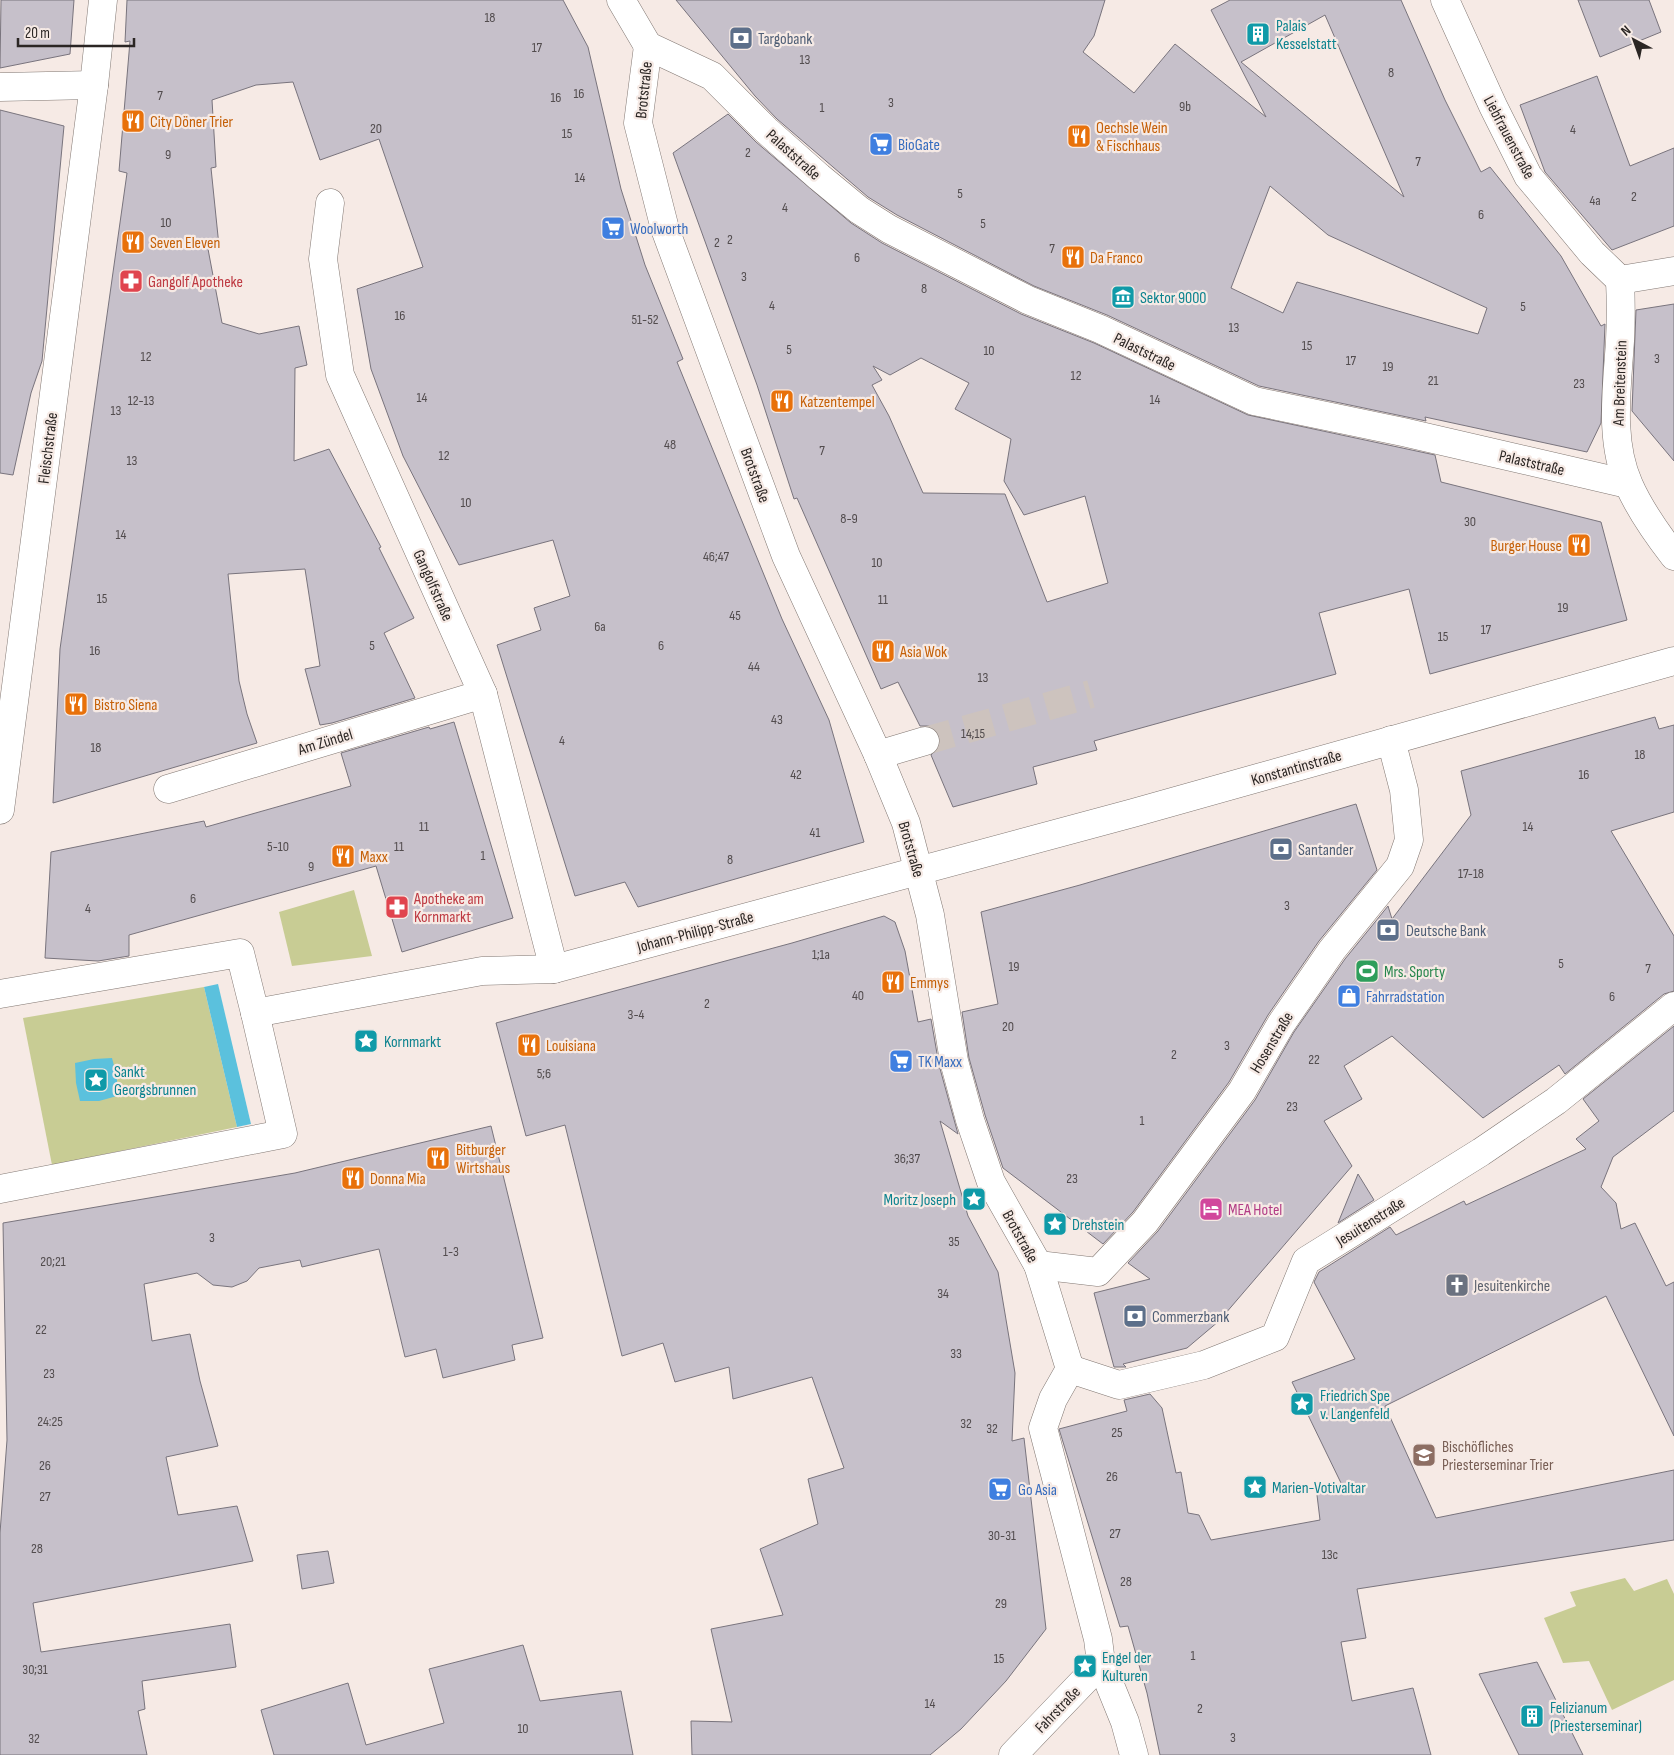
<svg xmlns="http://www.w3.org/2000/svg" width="1674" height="1755" font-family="'Sofia Sans Condensed',sans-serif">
<rect width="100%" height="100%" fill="#f6eae5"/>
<g fill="#c8cc94">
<path d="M354,890L372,956L292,966L279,912Z"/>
<path d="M204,987L237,1127L52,1165L23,1018Z"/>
<path d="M1625,1578L1634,1591L1667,1579L1674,1594V1680L1612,1710L1589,1661L1563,1663L1544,1618L1576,1606L1570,1592Z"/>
</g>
<g fill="#5bc1dd">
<path d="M218,984L251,1124L237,1127L204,987Z"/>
<path d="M112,1058L117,1077V1096L99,1101H80L76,1083L75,1063L94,1059Z"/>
</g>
<g fill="#c6c0ca" stroke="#79747d" fill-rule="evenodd">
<path d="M1,0H74L70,54L0,68Z"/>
<path d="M127,0H563L588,47L621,189L645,265L683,359L677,362L782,619L829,720L864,842L638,907L625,882L575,896L497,645L541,630L534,608L570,596L553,540L459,565L403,456L371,369L357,289L423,267L379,139L320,160L293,82L256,85L212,100L216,167L211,168L219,246L208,249L222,323L259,334L299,326L307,365L295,368L294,461L329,449L381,547L379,548L414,618L384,633L415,698L332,723L320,725L305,669L320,666L305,569L228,574L239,681L247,714L257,743L53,803L60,649L127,173L119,171L130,41L125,42Z"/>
<path d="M676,0H1105L1094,36L1083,52L1134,93L1175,44L1266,117L1211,10L1230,0H1401L1445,100L1481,172L1490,167L1561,256L1601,326L1605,324L1601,423L1587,452L1425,417L1426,421L1259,386L1107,315L1034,286L897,215L868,197L777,119L755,96ZM1325,15L1404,197L1241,62ZM1270,186L1328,235L1487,308L1478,334L1297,282L1283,313L1231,288Z"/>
<path d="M1578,0H1649L1661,32L1600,57Z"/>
<path d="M1597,76L1630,166L1674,148V226L1612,250L1545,172L1520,105Z"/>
<path d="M0,110L64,126L42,361L31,393L13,475L0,473Z"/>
<path d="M728,114L756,142L851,223L882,243L1021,314L1094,343L1248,415L1435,455L1441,482L1601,522L1627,620L1430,674L1409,589L1319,613L1336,674L1094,741L1097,750L1033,767L1037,784L953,807L931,755L940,745V736L936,730L929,726H920L898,682L881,689L797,498L794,499L757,385L673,153ZM921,358L969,383L955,409L1011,439L1004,481L1024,515L1085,496L1108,583L1047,602L1005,494L923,493L889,416L872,385L882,380L873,366L890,375Z"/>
<path d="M1674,304V461L1632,411L1636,310Z"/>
<path d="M1655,717L1659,729L1674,725V812L1611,831L1674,936V991L1664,994L1565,1074L1559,1065L1483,1118L1392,1036L1344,1066L1362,1099L1324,1121L1352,1166L1219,1321L1187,1348L1123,1364L1126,1367H1114L1094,1293L1150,1279L1128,1263L1158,1231L1255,1100L1294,1032L1345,959L1388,906L1392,919L1471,815L1461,771Z"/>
<path d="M454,722L513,918L402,952L376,866L129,935V956L98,961L45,958L51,852L204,821L206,827L351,786L341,753L429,727L430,729Z"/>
<path d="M1356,804L1377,870L1319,941L1268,1015L1229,1082L1133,1212L1103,1244L1003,1168L985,1115L969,1058L962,1012L998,1004L981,912L1080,885Z"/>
<path d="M884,916L895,922L905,951L918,1022L931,1019L939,1065L958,1134L940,1121L968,1216L998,1272L1015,1373L1012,1441L1024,1438L1046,1629L1006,1681L961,1729L930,1755H692L691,1721L732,1722L711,1629L783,1615L760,1549L818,1524L808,1479L844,1468L812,1377L733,1399L729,1367L675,1382L663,1343L622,1356L565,1125L526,1136L496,1023L792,943Z"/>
<path d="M1674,1026V1111L1613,1157L1601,1187L1616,1203L1621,1229L1635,1223L1666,1286L1674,1282V1436L1606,1296L1385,1406L1436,1518L1674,1470V1540L1357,1589L1366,1638L1341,1642L1352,1701L1413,1688L1431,1755H1160L1147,1693L1128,1626L1120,1627L1059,1429L1127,1411L1124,1400L1150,1394L1162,1408L1176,1473L1181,1472L1188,1513L1199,1515L1211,1540L1320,1520L1317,1495L1341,1483L1292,1382L1355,1359L1314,1282L1319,1272L1390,1227L1396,1235L1464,1201L1466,1205L1586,1149L1576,1139L1599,1121L1583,1099Z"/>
<path d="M491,1126L543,1338L512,1345L515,1360L443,1378L436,1349L405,1357L379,1249L302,1267L300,1260L259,1268L247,1281L232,1287L213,1285L197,1273L144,1284L152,1341L190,1334L200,1381L218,1446L166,1457L178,1515L237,1506L253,1561L33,1603L41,1652L230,1624L236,1667L142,1681L145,1709L138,1711L147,1755H0V1533L7,1440L3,1223L295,1173Z"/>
<path d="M1358,1174L1374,1200L1338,1223Z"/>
<path d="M328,1551L334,1583L302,1589L297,1555Z"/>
<path d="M523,1645L540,1701L621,1691L633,1755H274L261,1710L348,1683L366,1745L444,1723L429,1669Z"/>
<path d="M1537,1662L1583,1755H1519L1479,1674Z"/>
</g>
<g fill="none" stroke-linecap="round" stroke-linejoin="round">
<path stroke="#cdc3be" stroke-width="28" stroke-dasharray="28 14" stroke-linecap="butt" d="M925,741L1091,694"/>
<g stroke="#827873" stroke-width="29">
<g id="minor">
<path d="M621,0L648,46"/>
<path d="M1445,0L1493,106L1528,176L1592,253L1620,280"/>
<path d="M648,46L638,123L665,229L786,556L878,755L906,823L930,915L954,1061L970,1120L991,1182L1038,1265L1070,1369L1053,1399L1043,1428L1098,1639L1101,1663L1125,1722L1134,1755"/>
<path d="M648,46L712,76L766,130L819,177L859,210L889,229L1028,300L1100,329L1254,401L1403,432L1628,484"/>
<path d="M0,87L94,85"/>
<path d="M330,203L323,259L340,375L483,694L554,969"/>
<path d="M1620,280C1621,301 1621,321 1620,341C1617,388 1609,441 1629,485C1640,510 1657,534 1674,556"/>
<path d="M1620,280L1674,271"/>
<path d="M878,755L925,741"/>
<path d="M168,789L483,694"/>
<path d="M0,810L94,85L103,0"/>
<path d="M0,994L240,953L255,1013L482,971L554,969L1133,813L1674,661"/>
<path d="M0,1189L283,1134L255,1013"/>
<path d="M1038,1265L1098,1272L1145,1222L1242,1091L1281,1024L1332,950L1400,866L1409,840L1404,790L1391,740"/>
<path d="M1070,1369L1119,1385L1204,1365L1275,1337L1306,1261L1481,1152L1556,1101L1674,1006"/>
<path d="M1013,1755L1101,1663"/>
</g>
</g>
<use href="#minor" stroke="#fff" stroke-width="28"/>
</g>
<defs>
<g id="building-square" transform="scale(1.25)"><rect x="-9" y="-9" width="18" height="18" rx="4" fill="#0f9aa8" stroke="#f6eae5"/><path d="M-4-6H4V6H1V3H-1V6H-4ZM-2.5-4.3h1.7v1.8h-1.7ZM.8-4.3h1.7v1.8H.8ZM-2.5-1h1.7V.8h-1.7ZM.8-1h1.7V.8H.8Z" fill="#fff"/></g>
<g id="bank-square" transform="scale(1.25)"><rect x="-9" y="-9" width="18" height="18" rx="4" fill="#5c6f8a" stroke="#f6eae5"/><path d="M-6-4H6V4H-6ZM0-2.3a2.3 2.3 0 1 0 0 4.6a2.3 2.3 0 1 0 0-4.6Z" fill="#fff"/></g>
<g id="restaurant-square" transform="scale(1.25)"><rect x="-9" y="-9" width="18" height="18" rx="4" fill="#e8710a" stroke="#f6eae5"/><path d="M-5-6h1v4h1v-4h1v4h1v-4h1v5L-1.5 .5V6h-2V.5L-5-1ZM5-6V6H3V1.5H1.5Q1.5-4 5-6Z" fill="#fff"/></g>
<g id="supermarket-square" transform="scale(1.25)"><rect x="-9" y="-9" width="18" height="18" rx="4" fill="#3f7fe0" stroke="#f6eae5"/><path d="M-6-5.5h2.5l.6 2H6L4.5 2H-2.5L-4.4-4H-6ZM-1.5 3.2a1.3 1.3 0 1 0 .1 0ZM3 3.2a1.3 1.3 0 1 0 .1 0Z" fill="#fff"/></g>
<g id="pharmacy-square" transform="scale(1.25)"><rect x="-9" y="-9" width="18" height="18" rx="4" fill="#e0444e" stroke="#f6eae5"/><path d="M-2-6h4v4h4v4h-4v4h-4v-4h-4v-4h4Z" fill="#fff"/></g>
<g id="museum-square" transform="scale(1.25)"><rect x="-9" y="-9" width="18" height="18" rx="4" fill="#0f9aa8" stroke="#f6eae5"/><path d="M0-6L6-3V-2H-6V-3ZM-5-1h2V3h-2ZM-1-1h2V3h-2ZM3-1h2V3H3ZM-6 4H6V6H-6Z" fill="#fff"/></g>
<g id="stadium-square" transform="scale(1.25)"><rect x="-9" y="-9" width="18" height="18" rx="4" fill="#2e9e5b" stroke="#f6eae5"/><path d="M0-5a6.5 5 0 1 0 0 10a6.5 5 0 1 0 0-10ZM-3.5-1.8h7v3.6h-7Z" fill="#fff"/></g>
<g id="shop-square" transform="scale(1.25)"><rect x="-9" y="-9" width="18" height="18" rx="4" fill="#3f7fe0" stroke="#f6eae5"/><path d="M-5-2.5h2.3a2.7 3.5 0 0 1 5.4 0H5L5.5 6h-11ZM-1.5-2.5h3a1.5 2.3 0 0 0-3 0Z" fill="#fff"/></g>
<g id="sight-square" transform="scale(1.25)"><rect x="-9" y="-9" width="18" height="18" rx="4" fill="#0f9aa8" stroke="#f6eae5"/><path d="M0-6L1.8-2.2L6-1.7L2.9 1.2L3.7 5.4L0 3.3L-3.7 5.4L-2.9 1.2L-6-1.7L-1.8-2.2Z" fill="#fff"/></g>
<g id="hotel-square" transform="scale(1.25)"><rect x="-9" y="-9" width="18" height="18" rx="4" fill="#d1479c" stroke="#f6eae5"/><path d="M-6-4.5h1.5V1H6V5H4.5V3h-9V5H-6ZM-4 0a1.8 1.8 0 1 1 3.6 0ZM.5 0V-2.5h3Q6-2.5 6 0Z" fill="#fff"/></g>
<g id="church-square" transform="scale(1.25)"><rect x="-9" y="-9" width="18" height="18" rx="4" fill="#6b7280" stroke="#f6eae5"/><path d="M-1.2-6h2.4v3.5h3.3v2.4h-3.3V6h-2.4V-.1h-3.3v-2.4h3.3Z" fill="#fff"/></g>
<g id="university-square" transform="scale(1.25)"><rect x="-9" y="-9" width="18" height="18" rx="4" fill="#8d6e63" stroke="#f6eae5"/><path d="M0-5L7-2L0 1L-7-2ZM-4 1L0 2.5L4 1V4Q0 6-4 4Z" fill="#fff"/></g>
</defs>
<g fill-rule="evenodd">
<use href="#building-square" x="1258" y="34"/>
<use href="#bank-square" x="741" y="38"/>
<use href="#restaurant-square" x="133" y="121"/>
<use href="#restaurant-square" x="1079" y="136"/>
<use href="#supermarket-square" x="881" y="144"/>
<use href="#supermarket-square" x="613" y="228"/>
<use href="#restaurant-square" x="133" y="242"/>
<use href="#restaurant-square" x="1073" y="257"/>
<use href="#pharmacy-square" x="131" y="281"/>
<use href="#museum-square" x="1123" y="297"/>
<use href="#restaurant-square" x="782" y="401"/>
<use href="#restaurant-square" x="1579" y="545"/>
<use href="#restaurant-square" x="883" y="651"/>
<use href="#restaurant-square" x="76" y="704"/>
<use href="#bank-square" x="1281" y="849"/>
<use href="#restaurant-square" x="343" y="856"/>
<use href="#pharmacy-square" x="397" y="907"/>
<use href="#bank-square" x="1388" y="930"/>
<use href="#stadium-square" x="1367" y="971"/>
<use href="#restaurant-square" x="893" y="982"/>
<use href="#shop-square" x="1349" y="996"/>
<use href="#sight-square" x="366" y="1041"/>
<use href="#restaurant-square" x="529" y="1045"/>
<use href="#supermarket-square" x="901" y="1061"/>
<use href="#sight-square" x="96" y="1080"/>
<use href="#restaurant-square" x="438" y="1158"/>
<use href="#restaurant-square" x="353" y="1178"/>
<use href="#sight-square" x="974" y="1199"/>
<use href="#hotel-square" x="1211" y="1209"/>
<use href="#sight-square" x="1055" y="1224"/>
<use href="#church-square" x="1457" y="1285"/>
<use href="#bank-square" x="1135" y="1316"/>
<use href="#sight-square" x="1302" y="1404"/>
<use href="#university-square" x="1424" y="1455"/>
<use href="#sight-square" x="1255" y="1487"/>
<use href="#supermarket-square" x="1000" y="1489"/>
<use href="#sight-square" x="1085" y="1666"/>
<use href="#building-square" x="1532" y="1716"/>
</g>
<g text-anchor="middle" stroke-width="4.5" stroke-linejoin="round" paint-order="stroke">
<g font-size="14" fill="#524c4e">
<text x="490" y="22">18</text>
<text x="537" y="52">17</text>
<text x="805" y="64">13</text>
<text x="1391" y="77">8</text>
<text x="579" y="98">16</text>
<text x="160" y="100">7</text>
<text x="556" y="102">16</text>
<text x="891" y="107">3</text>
<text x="1185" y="111">9b</text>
<text x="822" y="112">1</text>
<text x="376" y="133">20</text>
<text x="1573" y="134">4</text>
<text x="567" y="138">15</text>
<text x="748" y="157">2</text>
<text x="168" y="159">9</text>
<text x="1418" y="166">7</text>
<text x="580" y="182">14</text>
<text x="960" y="198">5</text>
<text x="1634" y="201">2</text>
<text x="1595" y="205">4a</text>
<text x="785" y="212">4</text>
<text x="1481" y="219">6</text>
<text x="166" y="227">10</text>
<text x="983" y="228">5</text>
<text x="730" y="244">2</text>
<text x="717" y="247">2</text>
<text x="1052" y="253">7</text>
<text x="857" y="262">6</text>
<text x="744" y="281">3</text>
<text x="924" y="293">8</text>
<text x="772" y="310">4</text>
<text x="1523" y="311">5</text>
<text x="400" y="320">16</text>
<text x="645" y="324">51-52</text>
<text x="1234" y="332">13</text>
<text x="1307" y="350">15</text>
<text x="789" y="354">5</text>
<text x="989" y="355">10</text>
<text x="146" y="361">12</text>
<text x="1657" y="363">3</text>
<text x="1351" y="365">17</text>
<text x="1388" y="371">19</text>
<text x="1076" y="380">12</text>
<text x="1433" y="385">21</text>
<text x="1579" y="388">23</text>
<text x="422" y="402">14</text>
<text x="1155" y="404">14</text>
<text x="141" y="405">12-13</text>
<text x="116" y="415">13</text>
<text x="670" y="449">48</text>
<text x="822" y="455">7</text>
<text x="444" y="460">12</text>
<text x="132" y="465">13</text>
<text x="466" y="507">10</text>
<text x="849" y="523">8-9</text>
<text x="1470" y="526">30</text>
<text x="121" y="539">14</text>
<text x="716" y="561">46;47</text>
<text x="877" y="567">10</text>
<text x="102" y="603">15</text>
<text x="883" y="604">11</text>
<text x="1563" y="612">19</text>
<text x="735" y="620">45</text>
<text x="600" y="631">6a</text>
<text x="1486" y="634">17</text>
<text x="1443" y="641">15</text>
<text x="372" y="650">5</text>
<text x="661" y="650">6</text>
<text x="95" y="655">16</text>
<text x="754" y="671">44</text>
<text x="983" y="682">13</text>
<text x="777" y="724">43</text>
<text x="973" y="738">14;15</text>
<text x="562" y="745">4</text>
<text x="96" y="752">18</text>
<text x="1640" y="759">18</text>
<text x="796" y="779">42</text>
<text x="1584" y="779">16</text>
<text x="424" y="831">11</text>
<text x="1528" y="831">14</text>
<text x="815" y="837">41</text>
<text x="278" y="851">5-10</text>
<text x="399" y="851">11</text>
<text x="483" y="860">1</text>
<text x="730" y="864">8</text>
<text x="311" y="871">9</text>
<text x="1471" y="878">17-18</text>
<text x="193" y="903">6</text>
<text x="1287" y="910">3</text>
<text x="88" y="913">4</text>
<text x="821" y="959">1;1a</text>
<text x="1561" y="968">5</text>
<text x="1014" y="971">19</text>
<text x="1648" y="973">7</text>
<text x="858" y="1000">40</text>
<text x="1612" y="1001">6</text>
<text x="707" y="1008">2</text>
<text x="636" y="1019">3-4</text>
<text x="1008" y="1031">20</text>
<text x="1227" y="1050">3</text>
<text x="1174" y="1059">2</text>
<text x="1314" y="1064">22</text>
<text x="544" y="1078">5;6</text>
<text x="1292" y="1111">23</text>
<text x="1142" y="1125">1</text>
<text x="907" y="1163">36;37</text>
<text x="1072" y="1183">23</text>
<text x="212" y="1242">3</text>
<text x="954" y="1246">35</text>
<text x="451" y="1256">1-3</text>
<text x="53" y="1266">20;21</text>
<text x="943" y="1298">34</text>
<text x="41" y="1334">22</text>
<text x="956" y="1358">33</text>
<text x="49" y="1378">23</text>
<text x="50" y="1426">24:25</text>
<text x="966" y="1428">32</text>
<text x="992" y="1433">32</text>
<text x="1117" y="1437">25</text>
<text x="45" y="1470">26</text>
<text x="1112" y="1481">26</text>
<text x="45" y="1501">27</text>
<text x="1115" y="1538">27</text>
<text x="1002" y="1540">30-31</text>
<text x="37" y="1553">28</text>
<text x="1330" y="1559">13c</text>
<text x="1126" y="1586">28</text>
<text x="1001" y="1608">29</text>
<text x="1193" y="1660">1</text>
<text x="999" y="1663">15</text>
<text x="35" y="1674">30;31</text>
<text x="930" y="1708">14</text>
<text x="1200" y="1713">2</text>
<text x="523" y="1733">10</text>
<text x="1233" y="1742">3</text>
<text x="34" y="1743">32</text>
</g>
<g font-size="16" fill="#0d838f" stroke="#f6eae5" text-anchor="start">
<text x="1276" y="31">Palais<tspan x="1276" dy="18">Kesselstatt</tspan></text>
<text x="1140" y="303">Sektor 9000</text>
<text x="384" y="1047">Kornmarkt</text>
<text x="114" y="1077">Sankt<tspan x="114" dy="18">Georgsbrunnen</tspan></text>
<text x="956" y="1205" text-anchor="end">Moritz Joseph</text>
<text x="1072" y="1230">Drehstein</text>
<text x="1320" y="1401">Friedrich Spe<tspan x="1320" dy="18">v. Langenfeld</tspan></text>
<text x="1272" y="1493">Marien-Votivaltar</text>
<text x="1102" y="1663">Engel der<tspan x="1102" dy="18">Kulturen</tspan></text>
<text x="1550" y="1713">Felizianum<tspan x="1550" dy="18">(Priesterseminar)</tspan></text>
</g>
<g font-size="16" fill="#4e5e75" stroke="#f6eae5" text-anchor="start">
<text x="758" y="44">Targobank</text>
<text x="1298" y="855">Santander</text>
<text x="1406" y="936">Deutsche Bank</text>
<text x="1152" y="1322">Commerzbank</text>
</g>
<g font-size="16" fill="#2b2624" stroke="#f6eae5">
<text transform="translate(643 90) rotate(-84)" y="6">Brotstraße</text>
<text transform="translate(1510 137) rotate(62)" y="6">Liebfrauenstraße</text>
<text transform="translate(794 154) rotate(42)" y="6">Palaststraße</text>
<text transform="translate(1145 351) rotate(26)" y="6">Palaststraße</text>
<text transform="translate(1619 383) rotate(-88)" y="6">Am Breitenstein</text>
<text transform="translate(47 448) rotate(-83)" y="6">Fleischstraße</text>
<text transform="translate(1532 462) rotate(13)" y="6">Palaststraße</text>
<text transform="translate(756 475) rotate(70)" y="6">Brotstraße</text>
<text transform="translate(434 585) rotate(66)" y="6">Gangolfstraße</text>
<text transform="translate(325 741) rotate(-17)" y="6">Am Zündel</text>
<text transform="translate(1296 767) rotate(-16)" y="6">Konstantinstraße</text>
<text transform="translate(912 849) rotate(74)" y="6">Brotstraße</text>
<text transform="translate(695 931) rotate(-15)" y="6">Johann-Philipp-Straße</text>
<text transform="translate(1271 1042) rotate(-59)" y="6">Hosenstraße</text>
<text transform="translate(1370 1221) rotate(-32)" y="6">Jesuitenstraße</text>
<text transform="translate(1021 1236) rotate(61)" y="6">Brotstraße</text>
<text transform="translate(1057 1709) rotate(-46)" y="6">Fahrstraße</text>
</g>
<g font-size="16" fill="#c56008" stroke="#f6eae5" text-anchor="start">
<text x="150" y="127">City Döner Trier</text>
<text x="1096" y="133">Oechsle Wein<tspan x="1096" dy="18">&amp; Fischhaus</tspan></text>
<text x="150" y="248">Seven Eleven</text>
<text x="1090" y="263">Da Franco</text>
<text x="800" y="407">Katzentempel</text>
<text x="1562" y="551" text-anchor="end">Burger House</text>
<text x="900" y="657">Asia Wok</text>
<text x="94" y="710">Bistro Siena</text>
<text x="360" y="862">Maxx</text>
<text x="910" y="988">Emmys</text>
<text x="546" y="1051">Louisiana</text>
<text x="456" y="1155">Bitburger<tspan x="456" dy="18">Wirtshaus</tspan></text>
<text x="370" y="1184">Donna Mia</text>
</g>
<g font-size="16" fill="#366cbe" stroke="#f6eae5" text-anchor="start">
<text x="898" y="150">BioGate</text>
<text x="630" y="234">Woolworth</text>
<text x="1366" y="1002">Fahrradstation</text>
<text x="918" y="1067">TK Maxx</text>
<text x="1018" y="1495">Go Asia</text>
</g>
<g font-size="16" fill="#be3a42" stroke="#f6eae5" text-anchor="start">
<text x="148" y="287">Gangolf Apotheke</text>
<text x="414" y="904">Apotheke am<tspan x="414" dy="18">Kornmarkt</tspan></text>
</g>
<g font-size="16" fill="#27864d" stroke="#f6eae5" text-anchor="start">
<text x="1384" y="977">Mrs. Sporty</text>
</g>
<g font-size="16" fill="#b23c85" stroke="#f6eae5" text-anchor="start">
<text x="1228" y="1215">MEA Hotel</text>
</g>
<g font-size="16" fill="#5b616d" stroke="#f6eae5" text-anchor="start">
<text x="1474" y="1291">Jesuitenkirche</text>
</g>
<g font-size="16" fill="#785e54" stroke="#f6eae5" text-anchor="start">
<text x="1442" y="1452">Bischöfliches<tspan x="1442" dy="18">Priesterseminar Trier</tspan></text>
</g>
</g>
<g transform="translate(1634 40) rotate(319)" stroke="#f6eae5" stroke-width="4" paint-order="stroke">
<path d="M0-4L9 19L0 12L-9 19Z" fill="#2b2624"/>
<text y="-8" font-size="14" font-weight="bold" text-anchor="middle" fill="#2b2624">N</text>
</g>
<path d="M18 38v8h116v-8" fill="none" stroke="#2b2624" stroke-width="2.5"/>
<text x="25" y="38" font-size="15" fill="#2b2624" stroke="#f6eae5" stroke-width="4" paint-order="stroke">20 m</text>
</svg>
